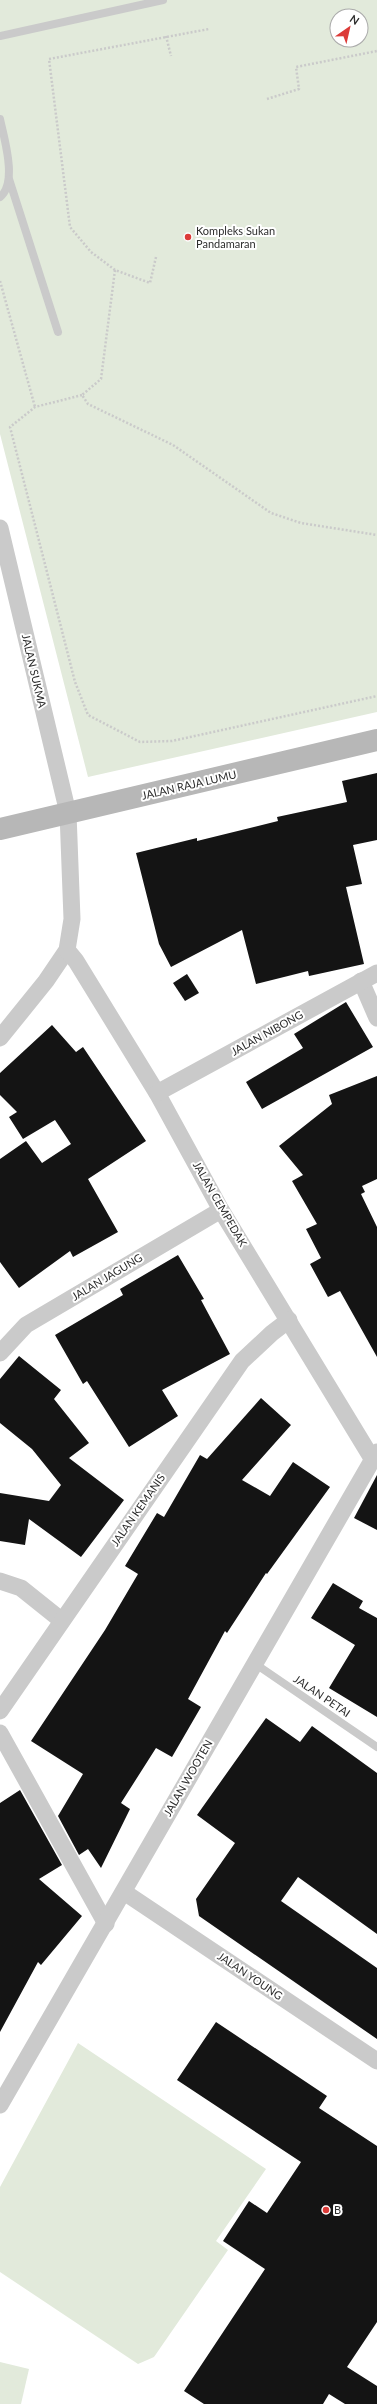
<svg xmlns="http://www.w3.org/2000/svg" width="377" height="2404" font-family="Lato,sans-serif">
<rect width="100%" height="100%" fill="#fff"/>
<g fill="#e2eadb" fill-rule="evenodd">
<path d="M0,0H377V712L88,777L0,434ZM337,16H361V40H337Z"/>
<path d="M78,2043L266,2169L216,2241L228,2250L154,2357L138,2364L0,2272V2187Z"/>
<path d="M0,2362L29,2369L21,2404H0Z"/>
</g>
<g fill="#141414">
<path d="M377,773V840L353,845L362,884L346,887L364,964L309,976L308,971L256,984L242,930L171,967L159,944L136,853L197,838V841L278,821L277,817L347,802L342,781Z"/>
<path d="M187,974L199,993L185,1001L173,983Z"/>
<path d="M346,1002L373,1047L262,1109L246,1082L303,1048L294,1034Z"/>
<path d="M52,1025L76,1052L83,1047L146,1141L88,1179L118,1232L73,1257L70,1251L19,1288L0,1262V1159L26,1141L42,1163L71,1144L55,1120L23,1139L9,1117L17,1112L0,1095V1073Z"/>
<path d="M377,1076V1179L362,1186L365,1192L361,1194L377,1227V1357L340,1291L328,1297L310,1264L321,1258L306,1229L317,1224L292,1181L303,1175L279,1146L332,1104L329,1095Z"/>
<path d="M178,1255L204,1299L201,1300L230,1354L162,1390L178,1416L129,1447L87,1381L83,1384L55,1335L123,1295L120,1289Z"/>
<path d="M19,1356L61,1390L54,1399L89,1443L69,1458L124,1500L81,1557L29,1519L25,1545L0,1541V1493L49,1501L61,1485L32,1449L0,1423V1379Z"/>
<path d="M261,1398L291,1425L242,1480L270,1496L293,1462L330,1487L267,1574L266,1573L227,1633L225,1631L188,1699L201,1707L172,1757L156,1748L121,1803L130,1809L101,1868L88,1849L79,1855L58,1816L83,1774L31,1741L105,1630L138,1574L125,1566L157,1513L164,1517L200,1455L207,1459Z"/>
<path d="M377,1475V1530L354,1518Z"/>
<path d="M333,1583L363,1601L359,1608L377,1618V1717L329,1688L355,1645L311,1618Z"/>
<path d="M266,1718L300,1742L312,1726L377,1773V1934L298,1877L281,1901L377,1968V2039L199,1916L196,1899L235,1843L197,1815Z"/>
<path d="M20,1790L62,1865L39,1879L82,1916L41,1965L38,1962L0,2032V1803Z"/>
<path d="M216,2022L327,2096L319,2108L377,2146V2322L347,2367L377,2386V2404H345L329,2394L323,2404H204L184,2391L265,2269L223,2241L249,2201L267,2213L301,2162L177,2080Z"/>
</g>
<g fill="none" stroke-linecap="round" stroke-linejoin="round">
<g stroke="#cacaca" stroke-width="2.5" stroke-dasharray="2 2" stroke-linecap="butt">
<path d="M166,36L171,56"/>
<path d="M267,99L299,89L296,67L377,51"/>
<path d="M156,257L150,283L115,270L91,252L70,227L49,59L209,29"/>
<path d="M115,270L101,379L82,395L88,404L173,445L271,513L301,523L377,535"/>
<path d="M0,281L35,407"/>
<path d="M82,395L35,407L10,427L75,682L88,715L140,742L172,741L377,696"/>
</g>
<g stroke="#cacaca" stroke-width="8">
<path d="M0,36L163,0"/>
<path d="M0,119C4,138 18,183 0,197"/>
<path d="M9,179L58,332"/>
<path d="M254,1663L377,1747"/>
</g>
<g stroke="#cacaca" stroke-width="17">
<path d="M0,528L68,813L72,919L67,950L46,981L0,1038"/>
<path d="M67,950L76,961L157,1093L221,1210L373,1460"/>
<path d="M361,981L377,1018"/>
<path d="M157,1093L377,973"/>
<path d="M0,1353L26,1325L221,1210"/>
<path d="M0,1581L21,1588L61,1620"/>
<path d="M0,1711L242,1361L272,1333L289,1320"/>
<path d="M0,1733L106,1924"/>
<path d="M124,1892L377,2061"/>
<path d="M0,2105L377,1452"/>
</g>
<path stroke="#b7b7b7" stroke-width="22" d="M0,829L377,740"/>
</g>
<g fill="#dc3b38" stroke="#fff" stroke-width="1.5">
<circle cx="188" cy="237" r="4"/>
<circle cx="326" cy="2210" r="4"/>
</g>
<g text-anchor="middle" stroke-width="4" stroke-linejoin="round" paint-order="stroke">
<g font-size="11" fill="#2d2d2d" stroke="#fff" text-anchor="start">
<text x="196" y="235">Kompleks Sukan<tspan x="196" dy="13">Pandamaran</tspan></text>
<text x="334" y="2214">B</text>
</g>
<g font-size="11" fill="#2d2d2d" stroke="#fff">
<text transform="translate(34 671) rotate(77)" y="4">JALAN SUKMA</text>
<text transform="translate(189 785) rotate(-13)" y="4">JALAN RAJA LUMU</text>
<text transform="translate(267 1033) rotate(-29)" y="4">JALAN NIBONG</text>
<text transform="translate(220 1204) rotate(60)" y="4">JALAN CEMPEDAK</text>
<text transform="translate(107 1277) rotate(-31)" y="4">JALAN JAGUNG</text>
<text transform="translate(138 1510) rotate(-55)" y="4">JALAN KEMANIS</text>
<text transform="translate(322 1696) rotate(34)" y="4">JALAN PETAI</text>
<text transform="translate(188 1778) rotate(-60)" y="4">JALAN WOOTEN</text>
<text transform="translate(250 1976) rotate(34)" y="4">JALAN YOUNG</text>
</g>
</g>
<g transform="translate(349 28) rotate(34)"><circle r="19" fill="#ffffff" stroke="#ababab"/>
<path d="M0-3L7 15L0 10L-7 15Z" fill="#dc3b38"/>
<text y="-6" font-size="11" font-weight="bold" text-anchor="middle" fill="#2d2d2d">N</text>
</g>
</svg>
